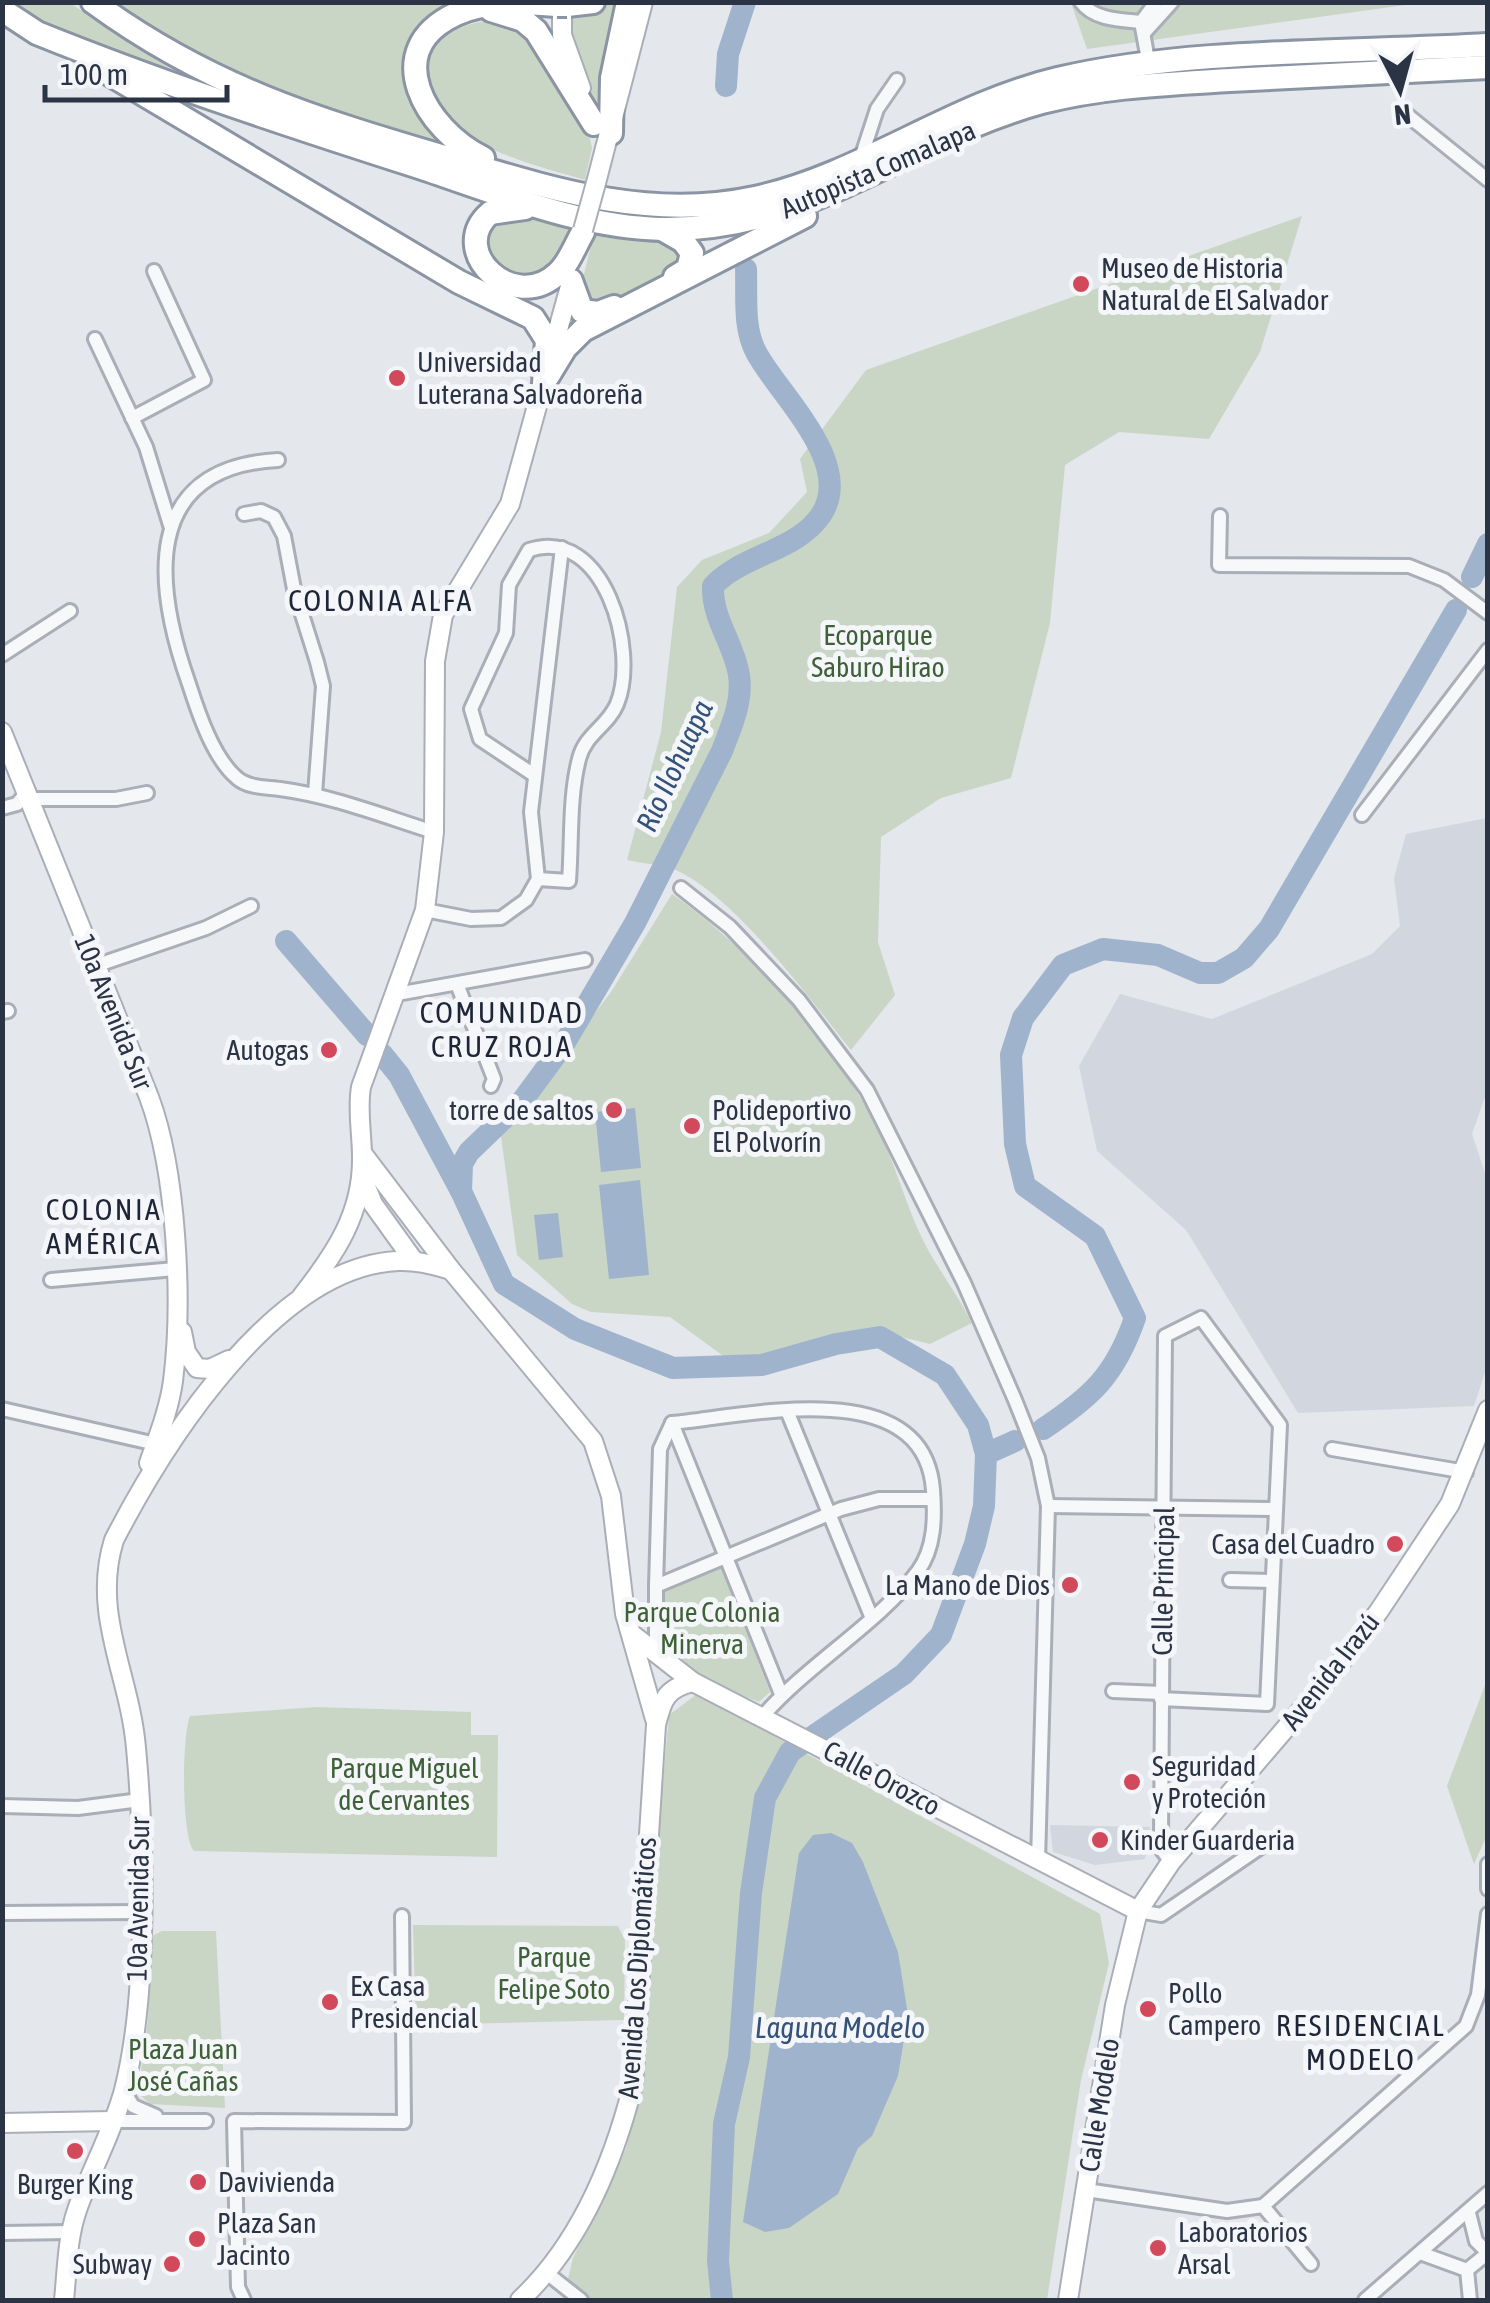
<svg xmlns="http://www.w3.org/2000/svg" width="1490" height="2303" font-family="'Asap Condensed',sans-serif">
<rect width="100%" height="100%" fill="#e4e7ec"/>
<g fill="#d2d6de">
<path d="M1487,818L1488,1088L1472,1134L1487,1179L1488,1363L1474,1406L1298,1413L1186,1230L1097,1151L1079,1066L1120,994L1212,1019L1372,954L1400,926L1394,878L1406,834Z"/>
<path d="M1050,1825L1150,1827L1145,1859L1095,1865L1053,1852Z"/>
</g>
<g fill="#c9d6c5">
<path d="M4,3H70L184,78L43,26Z"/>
<path d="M103,3H460L432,20L415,107L446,144L280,92L199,58Z"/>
<path d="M613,3H622L607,132L570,45L567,10Z"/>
<path d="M1071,3H1420L1087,49Z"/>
<path d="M493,20C541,31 565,94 589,134L592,148L585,180C534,165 405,136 430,59C439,31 467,23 493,20Z"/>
<path d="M525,216L572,227C563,258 551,270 521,279L487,262L486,228Z"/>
<path d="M1302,216L1260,352L1209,439L1119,432L1065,465L1050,623L1011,778L941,798L881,837L878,942L895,995L851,1050C809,998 739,902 680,872C665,864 643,864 627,860L661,732L677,587L702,560L769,533L807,492L800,459L866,370Z"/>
<path d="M594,233L667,242L683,253L679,271L605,307H595L580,291Z"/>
<path d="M672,894C747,946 827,1036 871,1116C894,1156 904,1203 925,1244C939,1271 958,1295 972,1323L930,1344L885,1333L821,1341L762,1359L730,1361L670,1317L591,1312L572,1304L517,1255L501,1136L611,992Z"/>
<path d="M722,1568L770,1692L759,1702L695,1676L662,1640L663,1591Z"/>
<path d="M1487,1680V1835L1474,1864L1447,1786Z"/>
<path d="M697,1694L1100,1914L1109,1963L1081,2080L1047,2300H563L573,2258L626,2149L642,2086L648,1950L669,1715Z"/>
<path d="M316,1707L471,1712V1735H498L497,1857L194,1851C181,1836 182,1736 190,1716Z"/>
<path d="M413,1925L618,1926L625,1940L624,2020L416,2025Z"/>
<path d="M162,1931H216L225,2108L150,2104L138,2093L148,2019L150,1937Z"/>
</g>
<g fill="#9fb4cc">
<path d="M635,1108L641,1168L601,1172L595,1112Z"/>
<path d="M640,1180L649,1275L609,1279L599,1185Z"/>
<path d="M558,1213L563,1257L539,1260L534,1215Z"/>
<path d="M831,1833L852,1843L863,1862L898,1952L908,2015L898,2076L872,2136L858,2148L838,2194L789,2228L765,2232L743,2222L799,1853L813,1835Z"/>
</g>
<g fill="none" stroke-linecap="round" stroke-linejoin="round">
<g stroke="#9fb4cc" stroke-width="22">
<path d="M726,86L728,54L745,2"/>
<path d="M1472,577L1488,544"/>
<path d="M286,941L367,1035"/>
<path d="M382,1054L399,1075L461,1191L504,1284L575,1329L673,1368L762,1365L836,1344L880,1337L945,1375L978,1425L986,1454L984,1506L975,1544L941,1635L904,1674L790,1752L765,1798L751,1893L739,2057L724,2124L718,2261L722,2300"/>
<path d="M461,1191L462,1164L469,1152L522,1101L564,1044L635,923L722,751C731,727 743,702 739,675C734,643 712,620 713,586C741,555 797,551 821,515C856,463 777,393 756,352C743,328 747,296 746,269"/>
<path d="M1043,1429C1091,1397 1115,1376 1135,1318L1095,1236L1025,1186L1015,1144L1011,1055L1023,1018L1063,965L1103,949L1158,955L1200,973H1218L1244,958L1269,929L1456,610"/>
<path d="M986,1454L1015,1441"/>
</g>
<g stroke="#a9aeb7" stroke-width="18">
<g id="street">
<path d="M1081,2C1094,20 1121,20 1141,22"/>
<path d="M1144,33L1172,2"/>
<path d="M1149,65L1141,22L1156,2"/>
<path d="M1406,114L1488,180"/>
<path d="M861,158L877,109L897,80"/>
<path d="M95,339L146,447L170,525"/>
<path d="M132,418L204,380L154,271"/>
<path d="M278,460C139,467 155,588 189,684C198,712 213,758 237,778C248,788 267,787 280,789C333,796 383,816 434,832"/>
<path d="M244,514L261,511L274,517L284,536L294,589L317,662L323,686L315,794"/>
<path d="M1220,516L1219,565L1409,566L1444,580L1488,613"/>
<path d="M2,655L70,611"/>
<path d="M534,775L480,739L471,709L506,633L509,585L529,550C604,525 639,650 617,704C608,726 585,734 579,759C569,798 572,842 569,881L538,879"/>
<path d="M31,799H116L147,793"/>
<path d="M2,808L17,804L28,791"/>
<path d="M1362,815L1488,650"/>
<path d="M681,888L730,927L799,1000L867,1090L964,1283L1015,1400L1038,1458L1048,1506L1038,1861"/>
<path d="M425,910L471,919L501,918L526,900L538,879L531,812L562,548"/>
<path d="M95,966L206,928L251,906"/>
<path d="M457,984L494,1079L491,1086"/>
<path d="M397,994L585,960"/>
<path d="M2,1012L8,1011"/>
<path d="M51,1280L175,1269"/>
<path d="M2,1409L156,1444"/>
<path d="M788,1413L871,1616"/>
<path d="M672,1423C747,1416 924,1372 933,1490C935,1517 935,1548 918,1571C880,1622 807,1665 763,1716"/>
<path d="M672,1423L781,1694"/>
<path d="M1332,1449L1466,1472"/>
<path d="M1048,1506L1276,1509"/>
<path d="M1230,1580L1272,1581"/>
<path d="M656,1586L660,1449L672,1423"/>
<path d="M656,1653V1586L841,1509L879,1499H933"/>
<path d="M1113,1691L1161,1693"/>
<path d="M1161,1699L1267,1704L1280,1425L1201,1318L1165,1336C1164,1504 1161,1672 1161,1840L1162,1850L1171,1862"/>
<path d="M2,1806L78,1808L140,1800"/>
<path d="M1488,1864V1889"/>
<path d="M1138,1911L1161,1915L1271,1840"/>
<path d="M2,1913L141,1912"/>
<path d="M124,2091L133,2106L156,2116"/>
<path d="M113,2121H206"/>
<path d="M1086,2190L1227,2211L1263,2206L1466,2026L1478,1995L1488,1914"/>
<path d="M1263,2206L1311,2264"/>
<path d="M1469,2213L1476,2241L1488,2253"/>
<path d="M2,2233L72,2232"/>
<path d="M1423,2254L1467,2270"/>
<path d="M548,2274L581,2300"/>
<path d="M244,2300L238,2287L234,2121L404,2122L402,1916"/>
<path d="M1365,2300L1488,2193"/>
<path d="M1470,2300L1467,2270L1488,2253"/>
</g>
</g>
<g stroke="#a9aeb7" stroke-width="22">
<g id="secondary">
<path d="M562,2V35L581,88"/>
<path d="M596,183L643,2"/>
<path d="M2,732L149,1097C177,1172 183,1302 173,1381C169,1410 158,1437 149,1463"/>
<path d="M362,1153L451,1270L593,1441L611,1496L625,1614L655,1719"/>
<path d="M362,1177L373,1204L414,1261"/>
<path d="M302,1296C335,1254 363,1213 362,1157C362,1133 357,1111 361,1087L425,910L434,832L435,661L443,615L510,504L572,279"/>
<path d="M182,1332L186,1352L197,1368L210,1369L229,1360"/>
<path d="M633,1635L693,1682L1138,1911"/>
<path d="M2,2123L113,2121"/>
<path d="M64,2300C67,2271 67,2239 77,2210C91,2170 113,2131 124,2090C148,1996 145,1845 136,1748C130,1675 91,1614 114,1540C164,1443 275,1266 398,1261C416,1260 433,1265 451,1270"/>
<path d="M520,2300C580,2244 613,2164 633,2085L656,1725C662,1700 666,1688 693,1682"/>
<path d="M1068,2300L1115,2005L1138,1911L1171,1862L1333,1673L1379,1611L1450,1504L1488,1410"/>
</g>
</g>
<g stroke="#8b94a3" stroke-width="28">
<g id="highway">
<path d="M93,2C209,87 315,119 451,159C552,189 649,221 755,198C861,175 951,104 1058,79C1189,48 1351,53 1488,45"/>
<path d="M567,5L593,2"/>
<path d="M2,10L37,33C161,83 288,125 416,166C495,192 580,228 665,229C812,230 909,138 1042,102C1104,86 1167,84 1230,80C1316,75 1402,72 1488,67"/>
<path d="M491,10L523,20L536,31L594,124"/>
<path d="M108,73L459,282L533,318L547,340L544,384"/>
<path d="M611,133L612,78L628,2"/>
<path d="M483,158C426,130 378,50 456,14C487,0 524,3 557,5"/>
<path d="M525,208L490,213C446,251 514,315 558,273C569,263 575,246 583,232"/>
<path d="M662,229L683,241L692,253L688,269L675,277"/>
<path d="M571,281L582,311L598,313L614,307"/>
<path d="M548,376L565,348L583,330L805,216"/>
</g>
</g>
<use href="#street" stroke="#f7f8fa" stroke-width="12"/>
<use href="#secondary" stroke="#fff" stroke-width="18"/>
<use href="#highway" stroke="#fff" stroke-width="22"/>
<g stroke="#a9aeb7" stroke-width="22" stroke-linecap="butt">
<path id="secondary-bridge" d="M583,230L596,183"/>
</g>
<g stroke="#8b94a3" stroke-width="28" stroke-linecap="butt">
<path id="highway-bridge" d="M557,5H567"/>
</g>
<use href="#secondary-bridge" stroke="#fff" stroke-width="18"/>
<use href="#highway-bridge" stroke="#fff" stroke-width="22"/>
</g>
<g fill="#d1495b" stroke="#f4f6f9" stroke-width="4">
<circle cx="1081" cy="284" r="10"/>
<circle cx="397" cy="378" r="10"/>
<circle cx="329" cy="1050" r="10"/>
<circle cx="614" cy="1110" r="10"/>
<circle cx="692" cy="1126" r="10"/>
<circle cx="1395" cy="1544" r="10"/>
<circle cx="1070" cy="1585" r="10"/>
<circle cx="1132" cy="1782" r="10"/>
<circle cx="1100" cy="1840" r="10"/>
<circle cx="330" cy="2002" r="10"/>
<circle cx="1148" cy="2009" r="10"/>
<circle cx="75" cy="2151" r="10"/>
<circle cx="198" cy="2182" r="10"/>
<circle cx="197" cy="2239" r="10"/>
<circle cx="1158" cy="2248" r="10"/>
<circle cx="172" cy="2264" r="10"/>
</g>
<g text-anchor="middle" stroke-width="10" stroke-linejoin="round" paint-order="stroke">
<g font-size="28" fill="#2b3445" stroke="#f4f6f9">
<text transform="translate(878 169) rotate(-23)" y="10">Autopista Comalapa</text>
<text transform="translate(114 1012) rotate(68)" y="10">10a Avenida Sur</text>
<text transform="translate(1163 1581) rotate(-89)" y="10">Calle Principal</text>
<text transform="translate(1330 1671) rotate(-52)" y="10">Avenida Irazú</text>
<text transform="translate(882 1778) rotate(28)" y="10">Calle Orozco</text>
<text transform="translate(138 1899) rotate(-89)" y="10">10a Avenida Sur</text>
<text transform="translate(637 1968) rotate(-86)" y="10">Avenida Los Diplomáticos</text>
<text transform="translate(1099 2105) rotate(-81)" y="10">Calle Modelo</text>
</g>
<g font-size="28" fill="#2b3445" stroke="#f4f6f9" text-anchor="start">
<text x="1101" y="278">Museo de Historia<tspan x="1101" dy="32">Natural de El Salvador</tspan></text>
<text x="417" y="372">Universidad<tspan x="417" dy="32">Luterana Salvadoreña</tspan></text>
<text x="309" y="1060" text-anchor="end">Autogas</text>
<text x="594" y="1120" text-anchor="end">torre de saltos</text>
<text x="712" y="1120">Polideportivo<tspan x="712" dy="32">El Polvorín</tspan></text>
<text x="1375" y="1554" text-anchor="end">Casa del Cuadro</text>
<text x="1050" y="1595" text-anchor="end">La Mano de Dios</text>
<text x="1152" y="1776">Seguridad<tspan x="1152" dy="32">y Proteción</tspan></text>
<text x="1120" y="1850">Kinder Guarderia</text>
<text x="350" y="1996">Ex Casa<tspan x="350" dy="32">Presidencial</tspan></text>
<text x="1168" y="2003">Pollo<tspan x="1168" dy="32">Campero</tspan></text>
<text x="218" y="2192">Davivienda</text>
<text x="75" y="2194" text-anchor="middle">Burger King</text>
<text x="217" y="2233">Plaza San<tspan x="217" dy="32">Jacinto</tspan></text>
<text x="1178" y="2242">Laboratorios<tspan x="1178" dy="32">Arsal</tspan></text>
<text x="152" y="2274" text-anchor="end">Subway</text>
</g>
<g font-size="28" fill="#3f6138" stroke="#f4f6f9">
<text x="878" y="645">Ecoparque<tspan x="878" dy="32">Saburo Hirao</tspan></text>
<text x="702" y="1622">Parque Colonia<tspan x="702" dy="32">Minerva</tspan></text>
<text x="404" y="1778">Parque Miguel<tspan x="404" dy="32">de Cervantes</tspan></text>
<text x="554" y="1967">Parque<tspan x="554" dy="32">Felipe Soto</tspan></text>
<text x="183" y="2059">Plaza Juan<tspan x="183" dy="32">José Cañas</tspan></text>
</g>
<g font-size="30" letter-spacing="2.5" fill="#1d2536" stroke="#f4f6f9">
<text x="381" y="611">COLONIA ALFA</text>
<text x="502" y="1023">COMUNIDAD<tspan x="502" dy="34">CRUZ ROJA</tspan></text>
<text x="104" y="1220">COLONIA<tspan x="104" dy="34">AMÉRICA</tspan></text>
<text x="1361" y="2036">RESIDENCIAL<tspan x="1361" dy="34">MODELO</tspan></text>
</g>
<g font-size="30" font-style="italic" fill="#34527a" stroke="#f4f6f9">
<text transform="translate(675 766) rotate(-65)" y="10">Río Ilohuapa</text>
<text x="840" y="2038">Laguna Modelo</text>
</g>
</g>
<rect width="1490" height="2303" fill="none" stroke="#2b3445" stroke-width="10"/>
<g transform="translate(1400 90) rotate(174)" stroke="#f4f6f9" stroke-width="8" paint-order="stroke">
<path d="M0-8L18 38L0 25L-18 38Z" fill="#2b3445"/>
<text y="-15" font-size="28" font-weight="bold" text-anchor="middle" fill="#2b3445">N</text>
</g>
<path d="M45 85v15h182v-15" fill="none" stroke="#2b3445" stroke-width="5"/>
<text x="60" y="85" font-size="30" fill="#2b3445" stroke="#f4f6f9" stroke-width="8" paint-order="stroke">100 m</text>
</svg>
